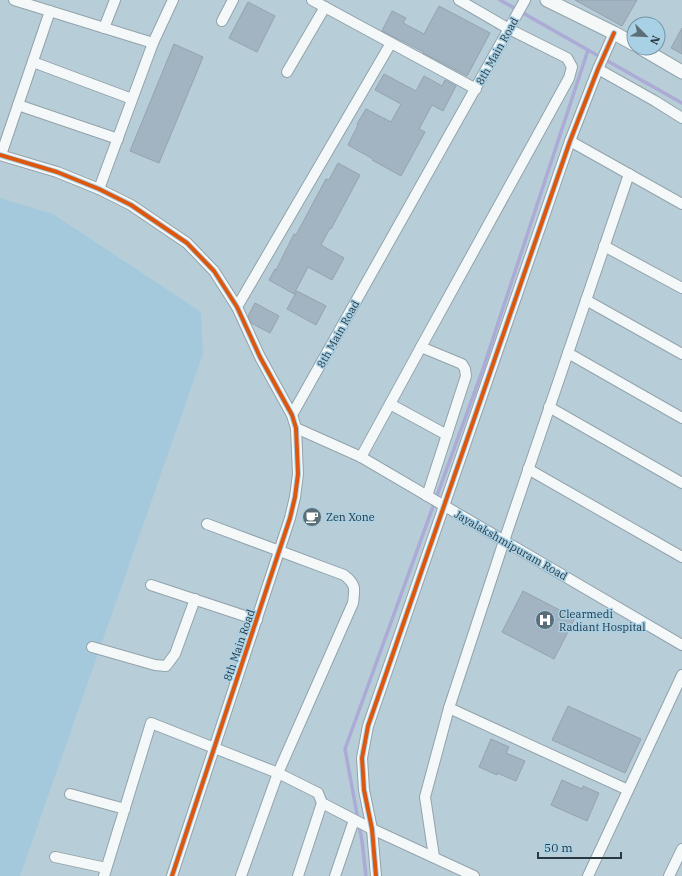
<svg xmlns="http://www.w3.org/2000/svg" width="682" height="876" font-family="'IBM Plex Serif',serif">
<rect width="100%" height="100%" fill="#b7cdd8"/>
<path fill="#a5c9dc" d="M0,198L53,214L201,312L203,354L20,876H0Z"/>
<g fill="none" stroke-linecap="round" stroke-linejoin="round">
<g stroke="#ababd6" stroke-width="3.5">
<path d="M588,50L682,103"/>
<path d="M366,876L362,841L345,749L483,369L588,50L500,0"/>
</g>
</g>
<g fill="#a2b4c2" stroke="#94a3ae">
<path d="M575,0H637L622,26Z"/>
<path d="M248,2L275,16L257,52L229,38Z"/>
<path d="M439,6L490,33L467,76L423,53L424,52L382,31L392,11L406,18L403,23L424,34Z"/>
<path d="M682,28V54L671,48Z"/>
<path d="M174,44L203,57L159,163L130,151Z"/>
<path d="M384,74L416,91L424,76L442,86L445,80L456,86L443,111L432,105L419,129L425,132L401,176L372,160L373,159L348,145L358,125L357,124L366,109L391,122L401,104L375,90Z"/>
<path d="M338,163L360,175L331,229L330,228L321,245L344,258L332,280L308,267L294,294L269,280L275,269L276,270L294,234L296,235L326,179L329,180Z"/>
<path d="M297,291L326,306L316,325L287,309Z"/>
<path d="M255,303L279,316L270,333L251,323L248,316Z"/>
<path d="M523,591L575,618L554,659L502,632Z"/>
<path d="M568,706L641,739L625,773L552,740Z"/>
<path d="M491,739L509,747L506,753L525,761L516,781L497,773V775L479,767Z"/>
<path d="M562,780L582,789L583,786L599,793L587,821L551,805Z"/>
</g>
<g fill="none" stroke-linecap="round" stroke-linejoin="round">
<g stroke="#92a3ab" stroke-width="12">
<g id="minor">
<path d="M14,0L153,43"/>
<path d="M312,0L476,89"/>
<path d="M222,21L233,0"/>
<path d="M104,28L115,0"/>
<path d="M33,62L132,99"/>
<path d="M598,69L655,101L682,118"/>
<path d="M287,72L325,7"/>
<path d="M18,105L118,139"/>
<path d="M570,141L682,204"/>
<path d="M0,155L57,172L99,189L131,205L187,243L214,271L237,307L260,357L292,415L296,428L298,474L295,497L290,518L172,876"/>
<path d="M1,155L50,11"/>
<path d="M99,189L153,43L173,0"/>
<path d="M604,246L682,288"/>
<path d="M586,300L682,354"/>
<path d="M237,307L391,43"/>
<path d="M421,347L462,364L465,369L466,376L427,496"/>
<path d="M568,353L682,418"/>
<path d="M390,404L447,435"/>
<path d="M549,407L682,483"/>
<path d="M292,415L525,0"/>
<path d="M296,428L361,457L682,645"/>
<path d="M361,457L421,347L569,78L572,67L567,58L509,29L459,0"/>
<path d="M528,469L682,557"/>
<path d="M207,524L344,575C356,584 355,589 353,603L278,773L241,876"/>
<path d="M151,585L257,620"/>
<path d="M92,647L155,665L166,666L175,654L195,599"/>
<path d="M449,708L628,790"/>
<path d="M70,794L125,809"/>
<path d="M55,857L106,868"/>
<path d="M434,857L425,797L449,708L504,541L629,174"/>
<path d="M104,876L151,723L278,773L318,793L322,803L372,829L474,876"/>
<path d="M298,876L322,803"/>
<path d="M335,876L354,820"/>
<path d="M376,876L372,829L364,790L362,758L368,726L570,141L598,69L614,33"/>
<path d="M588,876L682,675"/>
<path d="M669,876L682,849"/>
</g>
</g>
<g stroke="#92a3ab" stroke-width="15">
<g id="tertiary">
<path d="M547,0L614,33L634,44"/>
<path d="M641,48L682,72"/>
</g>
</g>
<use href="#minor" stroke="#f4f8f9" stroke-width="10"/>
<use href="#tertiary" stroke="#f4f8f9" stroke-width="13"/>
<g stroke="#a9d1e6" stroke-width="6">
<g id="cycleway">
<path d="M0,155L57,172L99,189L131,205L187,243L214,271L237,307L260,357L292,415L296,428L298,474L295,497L290,518L172,876"/>
<path d="M376,876L372,829L364,790L362,758L368,726L570,141L598,69L614,33"/>
</g>
</g>
<use href="#cycleway" stroke="#de570f" stroke-width="4"/>
</g>
<defs>
<g id="cafe-disc" transform="scale(1)"><circle r="9.5" fill="#5b6d76" stroke="#a9d1e6"/><path d="M-5.5-4.5H6V0H3Q3 3.5 0 3.5H-2.5Q-5.5 3.5-5.5 0ZM3-3.2v2h1.7v-2ZM-6 4.5H4V6H-6Z" fill="#fff"/></g>
<g id="hospital-disc" transform="scale(1)"><circle r="9.5" fill="#5b6d76" stroke="#a9d1e6"/><path d="M-5-5h3v3.5h4V-5h3V5h-3V1.5h-4V5h-3Z" fill="#fff"/></g>
</defs>
<g fill-rule="evenodd">
<use href="#cafe-disc" x="312" y="517"/>
<use href="#hospital-disc" x="545" y="620"/>
</g>
<g text-anchor="middle" stroke-width="3" stroke-linejoin="round" paint-order="stroke">
<g font-size="11" fill="#293941" stroke="#a9d1e6">
<text transform="translate(497 51) rotate(-61)" y="4">8th Main Road</text>
<text transform="translate(338 334) rotate(-61)" y="4">8th Main Road</text>
<text transform="translate(511 545) rotate(30)" y="4">Jayalakshmipuram Road</text>
<text transform="translate(239 645) rotate(-71)" y="4">8th Main Road</text>
</g>
<g font-size="11" fill="#293941" stroke="#a9d1e6" text-anchor="start">
<text x="326" y="521">Zen Xone</text>
<text x="559" y="618">Clearmedi<tspan x="559" dy="13">Radiant Hospital</tspan></text>
</g>
</g>
<g transform="translate(646 36) rotate(114)"><circle r="19" fill="#a9d1e6" stroke="#7694a4"/>
<path d="M0-3L7 15L0 10L-7 15Z" fill="#5b6d76"/>
<text y="-6" font-size="11" font-weight="bold" text-anchor="middle" fill="#293941">N</text>
</g>
<path d="M538 852v6h83v-6" fill="none" stroke="#293941" stroke-width="2"/>
<text x="544" y="852" font-size="12" fill="#293941" stroke="#a9d1e6" stroke-width="3" paint-order="stroke">50 m</text>
</svg>
